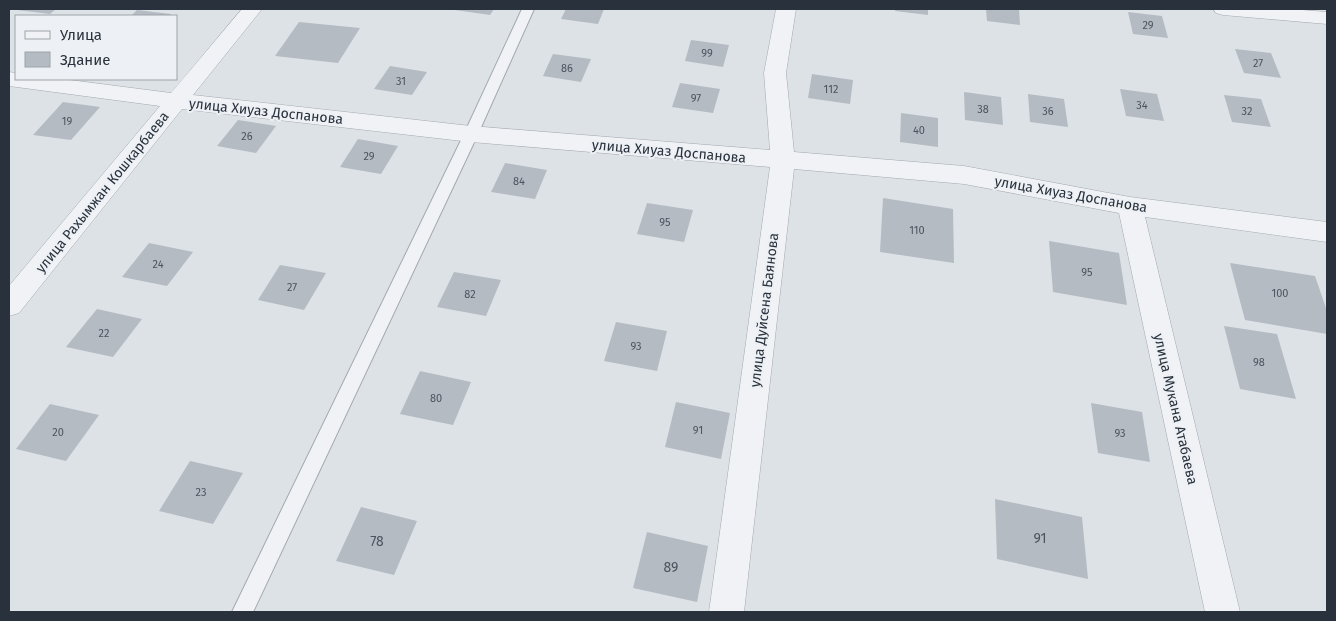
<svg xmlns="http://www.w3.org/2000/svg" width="1336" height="621" font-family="'Fira Sans',sans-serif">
<rect width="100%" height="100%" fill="#dde2e6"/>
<g fill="#b5bbc3">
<path d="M19,9H56L50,14L17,10Z"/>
<path d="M456,9H494L490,15L455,10Z"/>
<path d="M566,9H604L598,24L561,19Z"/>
<path d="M896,9H928V15L895,11Z"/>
<path d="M986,9H1019L1020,25L987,21Z"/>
<path d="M137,10L171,14L169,16H131Z"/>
<path d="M1128,12L1162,16L1168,38L1133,34Z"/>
<path d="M299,22L360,28L338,63L275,56Z"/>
<path d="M691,40L729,45L723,67L685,61Z"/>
<path d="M1235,49L1271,53L1281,78L1244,73Z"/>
<path d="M553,54L591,59L581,82L543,76Z"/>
<path d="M390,66L427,72L412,95L374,89Z"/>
<path d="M812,74L853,80L850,104L808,98Z"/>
<path d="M680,83L720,89L713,113L672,107Z"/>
<path d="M1120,89L1157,94L1164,121L1126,116Z"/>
<path d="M964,92L1001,97L1003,125L965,120Z"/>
<path d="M1028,94L1064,99L1068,127L1030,122Z"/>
<path d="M1224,95L1261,99L1271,127L1232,122Z"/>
<path d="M63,102L100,107L71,140L33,135Z"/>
<path d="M901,113L938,118V147L900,142Z"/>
<path d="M238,120L276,126L256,153L217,146Z"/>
<path d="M358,139L398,146L381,174L340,167Z"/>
<path d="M505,163L547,170L535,199L491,192Z"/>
<path d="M883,198L953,209L954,263L880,252Z"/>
<path d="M647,203L693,210L684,242L637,234Z"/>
<path d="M1049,241L1119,253L1127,305L1053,292Z"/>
<path d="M149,243L193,252L167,286L122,277Z"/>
<path d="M1230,263L1315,276L1327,311V334L1245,320Z"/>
<path d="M280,265L326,273L304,310L258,300Z"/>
<path d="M454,272L501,280L486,316L437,307Z"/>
<path d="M97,309L142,319L113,357L66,347Z"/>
<path d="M616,322L667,331L657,371L604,361Z"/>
<path d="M1224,326L1277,334L1296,399L1240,389Z"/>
<path d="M420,371L471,382L453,425L400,414Z"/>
<path d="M676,402L730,413L721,459L665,447Z"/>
<path d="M1091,403L1142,412L1150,462L1098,453Z"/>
<path d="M50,404L99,415L66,461L16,449Z"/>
<path d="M190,461L243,473L213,524L159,511Z"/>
<path d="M995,499L1082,517L1088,579L997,559Z"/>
<path d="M361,507L417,521L394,575L336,561Z"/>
<path d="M647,532L708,546L697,602L633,588Z"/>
</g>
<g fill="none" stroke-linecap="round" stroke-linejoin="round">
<g stroke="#a3a9b0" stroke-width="2">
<path id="lane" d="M522,9H534L478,134L253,612H232L464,134Z"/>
</g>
<g stroke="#a3a9b0" stroke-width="1">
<g id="street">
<path d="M242,9H262L193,95L471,126L770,150L764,73L776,9H796L786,73L794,152L964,166L1130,197L1327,222V242L1145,217L1240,612H1205L1119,213L964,184L794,169L744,612H709L770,167L471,142L182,109L19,313L9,316V286L160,106L9,86V72L16,73V79H62L171,93Z"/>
<path d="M1213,9H1290L1327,12V24L1223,15L1216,13Z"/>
</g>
</g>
<use href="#lane" fill="#f0f2f5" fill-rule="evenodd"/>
<use href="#street" fill="#f0f2f5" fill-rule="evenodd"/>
</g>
<g text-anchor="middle" stroke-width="4" stroke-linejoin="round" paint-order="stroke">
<g font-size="11" fill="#4b545e">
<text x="1148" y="29">29</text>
<text x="707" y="57">99</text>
<text x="1258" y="67">27</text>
<text x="567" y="72">86</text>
<text x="401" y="85">31</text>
<text x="831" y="93">112</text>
<text x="696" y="102">97</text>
<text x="1142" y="109">34</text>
<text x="983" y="113">38</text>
<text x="1048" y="115">36</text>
<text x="1247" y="115">32</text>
<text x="67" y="125">19</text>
<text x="919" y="134">40</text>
<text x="247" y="140">26</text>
<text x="369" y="160">29</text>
<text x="519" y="185">84</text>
<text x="665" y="226">95</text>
<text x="917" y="234">110</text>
<text x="158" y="268">24</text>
<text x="1087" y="276">95</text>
<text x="292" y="291">27</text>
<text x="1280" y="297">100</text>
<text x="470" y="298">82</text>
<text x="104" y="337">22</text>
<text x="636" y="350">93</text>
<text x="1259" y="366">98</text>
<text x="436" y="402">80</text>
<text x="698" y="434">91</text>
<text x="58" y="436">20</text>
<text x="1120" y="437">93</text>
<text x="201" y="496">23</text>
</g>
<g font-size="14" fill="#28313c" stroke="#edf0f4">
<text transform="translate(266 111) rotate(6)" y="5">улица Хиуаз Доспанова</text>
<text transform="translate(669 151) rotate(5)" y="5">улица Хиуаз Доспанова</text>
<text transform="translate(102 192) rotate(-51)" y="5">улица Рахымжан Кошкарбаева</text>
<text transform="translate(1071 194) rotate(10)" y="5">улица Хиуаз Доспанова</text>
<text transform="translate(764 310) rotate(-83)" y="5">улица Дуйсена Баянова</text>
<text transform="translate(1176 409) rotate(77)" y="5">улица Мукана Атабаева</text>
</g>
<g font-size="14" fill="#4b545e">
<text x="1040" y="543">91</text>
<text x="377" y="546">78</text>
<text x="671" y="572">89</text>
</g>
</g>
<rect width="1336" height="621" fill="none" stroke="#28313c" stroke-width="20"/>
<rect x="15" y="15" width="162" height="65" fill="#edf0f4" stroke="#9ea4aa"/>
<rect x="25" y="31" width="25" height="8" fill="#f0f2f5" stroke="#9ea4aa"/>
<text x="60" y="40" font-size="15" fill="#28313c">Улица</text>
<rect x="25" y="52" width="25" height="15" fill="#b5bbc3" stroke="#9ea4aa"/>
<text x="60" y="65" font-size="15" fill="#28313c">Здание</text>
</svg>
